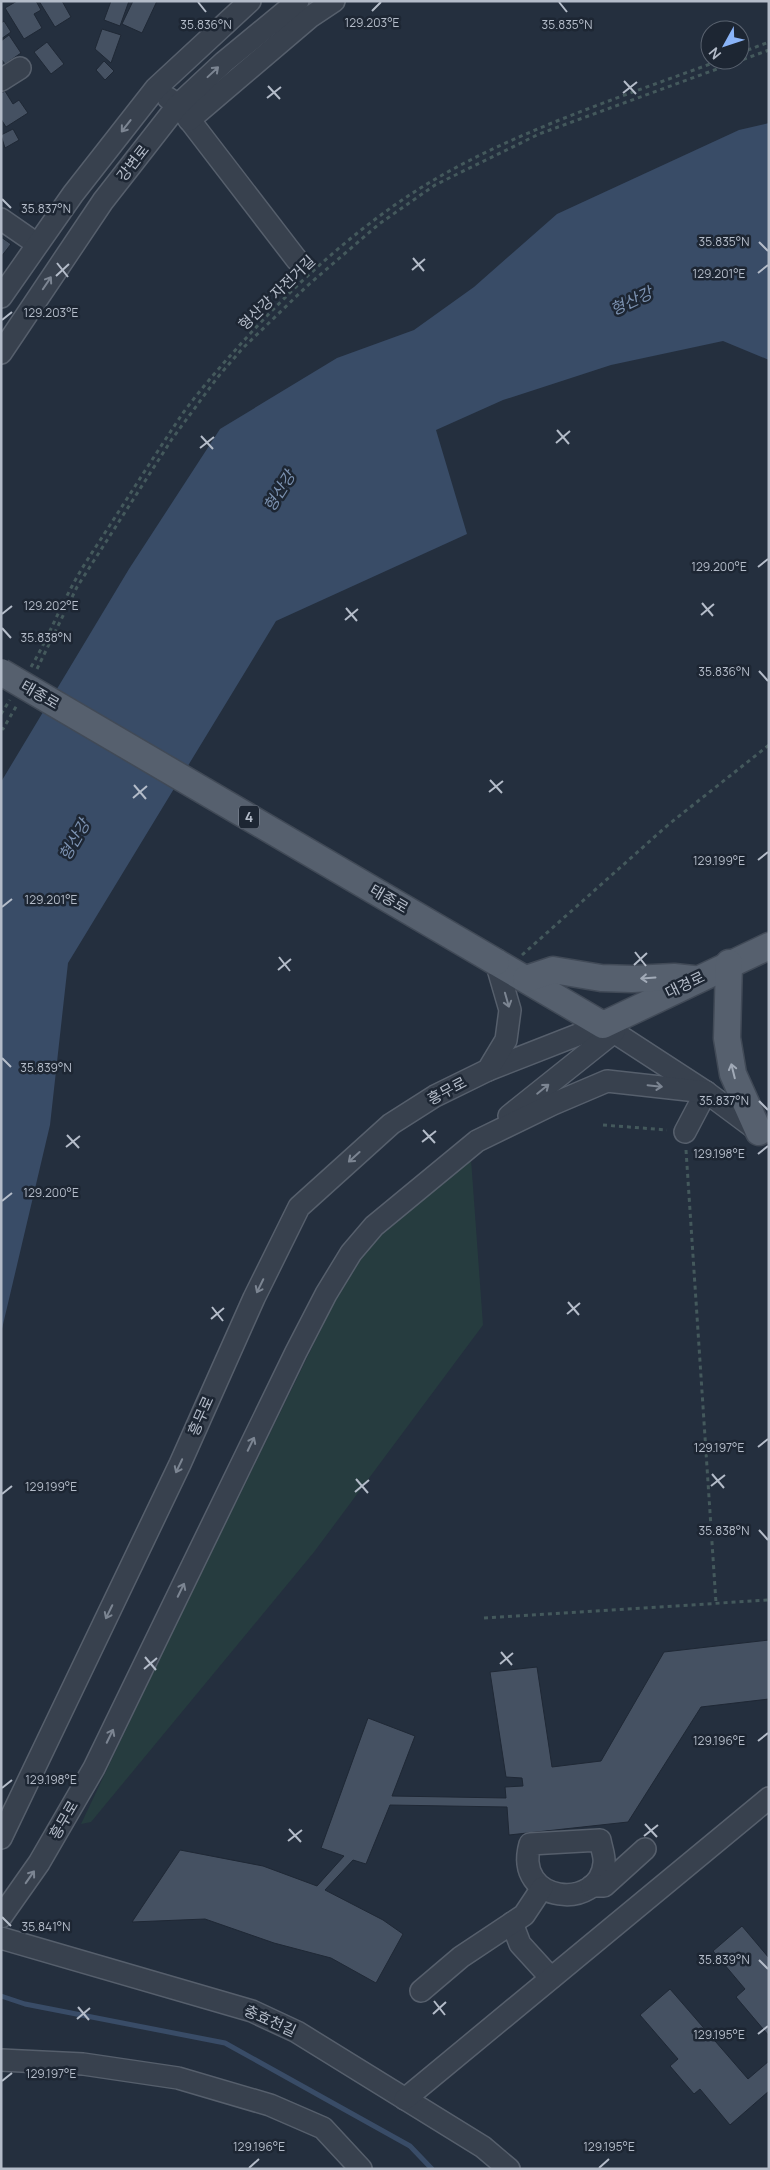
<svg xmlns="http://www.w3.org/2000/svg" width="770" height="2170" font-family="Manrope,'Noto Sans KR',sans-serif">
<rect width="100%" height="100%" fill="#242f3e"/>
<path fill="#263c3f" d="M471,1159L483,1325L314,1552L91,1822L81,1824L167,1643L357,1256Z"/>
<path fill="#394c67" d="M769,123V360L723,341L611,365L503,400L436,430L467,534L276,621L68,963L50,1125L1,1333V782L129,569L220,429L337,358L414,330L474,287L557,214L739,130Z"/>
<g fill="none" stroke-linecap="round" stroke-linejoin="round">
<path stroke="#394c67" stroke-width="5" d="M1,1996L25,2004L225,2043L410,2146L432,2169"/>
</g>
<g fill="#455162" stroke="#1f2835">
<path d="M17,1H36L41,10L34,14L42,28L24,39L5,8Z"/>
<path d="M39,1H62L71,17L55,27Z"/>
<path d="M111,1H129L120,26L104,20Z"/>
<path d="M133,1H157L142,33L122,24Z"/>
<path d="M4,21L11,32L1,39V23Z"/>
<path d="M102,29L121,35L111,63L95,49Z"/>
<path d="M9,35L21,53L5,64L1,59V41Z"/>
<path d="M47,42L64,64L51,74L34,52Z"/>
<path d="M104,61L114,71L105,80L96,70Z"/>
<path d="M5,91L13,104L19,100L28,113L6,127L1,119V93Z"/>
<path d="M13,129L19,140L5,148L1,135Z"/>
<path d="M1,237L11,244L1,257Z"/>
<path d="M769,1640V1699L701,1707L628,1822L509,1835L507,1807L390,1805L366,1864L353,1860L325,1890L383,1920L403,1934L376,1983L331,1958L274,1943L205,1919L132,1922L180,1850L263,1866L317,1886L344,1856L321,1848L368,1718L415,1736L392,1796L506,1798L505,1787L523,1786L522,1778L506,1777L490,1672L537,1667L552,1767L601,1761L664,1652Z"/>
<path d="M742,1926L769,1958V2036L736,1997L745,1989L713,1951Z"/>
<path d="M670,1989L748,2079L769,2061V2091L730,2125L700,2089L694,2094L670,2066L678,2059L640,2015Z"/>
</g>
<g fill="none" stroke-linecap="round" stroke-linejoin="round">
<g stroke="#565f6c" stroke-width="24">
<g id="minor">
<path d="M1,80L20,68"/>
<path d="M168,98L178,105L297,260"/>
<path d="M189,120L310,17L334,1"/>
<path d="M1,219L37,244"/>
<path d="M1,297L73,194L156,88L250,1"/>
<path d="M1,353L103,201L178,105L224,62L298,1"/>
<path d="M488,1070L603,1025L706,1092L761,1133"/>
<path d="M509,1116L614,1032"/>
<path d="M685,1132L706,1092"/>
<path d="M1,1838L180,1464L254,1298L299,1207L391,1124L435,1096L488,1070L506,1040L510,1010L496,962"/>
<path d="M600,1840C601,1847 605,1856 604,1863C600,1911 513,1904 530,1844Z"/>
<path d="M592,1886H604L645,1849"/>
<path d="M1,1917L39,1863L94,1768L296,1352L326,1294L351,1253L374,1226L477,1141L553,1104L607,1081L706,1092"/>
<path d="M512,1923L520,1944L551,1978"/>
<path d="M1,1938L252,2011L297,2032L483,2147L509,2169"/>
<path d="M421,1991L461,1957L524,1915L542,1888"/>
<path d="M1,2060L83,2064L178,2078L270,2105L323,2128L361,2169"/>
<path d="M405,2099L769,1798"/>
</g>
</g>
<g stroke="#414a57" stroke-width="29">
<g id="major">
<path d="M496,962L603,1025L769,946"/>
<path d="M729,963L727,1038L733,1074L759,1132"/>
<path d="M526,979L553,970L601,978L632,979L674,977L693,979"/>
</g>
</g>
<g stroke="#44595c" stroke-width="3" stroke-dasharray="4 4" stroke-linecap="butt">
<path d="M740,53L769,42"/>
<path d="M31,667C46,642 56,616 70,590C81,568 96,547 110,525C134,488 158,450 183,413C200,390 219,368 238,347C299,279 374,211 455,168C539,123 632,93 721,60"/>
<path d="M37,669L77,587L172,439L217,378L242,349L307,286L379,224L435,185L539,134L769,50"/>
<path d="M1,714L10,700"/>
<path d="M1,728L3,729L17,705"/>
<path d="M522,955L669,824L769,745"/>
<path d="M603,1125L667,1130"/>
<path d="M686,1150L716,1603"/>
<path d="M484,1618L769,1600"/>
</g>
<use href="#minor" stroke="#38414e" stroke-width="21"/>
<use href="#major" stroke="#56606e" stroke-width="26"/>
<g stroke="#414a57" stroke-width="29" stroke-linecap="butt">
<path id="major-bridge" d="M1,672L496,962"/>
</g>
<use href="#major-bridge" stroke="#56606e" stroke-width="26"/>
</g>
<defs><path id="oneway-shaft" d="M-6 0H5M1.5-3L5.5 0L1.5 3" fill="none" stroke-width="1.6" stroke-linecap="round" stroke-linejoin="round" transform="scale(1.25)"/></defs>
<g stroke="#7c8592">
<use href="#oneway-shaft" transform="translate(213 72) rotate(-43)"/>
<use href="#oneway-shaft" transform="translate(126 126) rotate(128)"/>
<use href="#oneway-shaft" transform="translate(47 283) rotate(-56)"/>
<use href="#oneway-shaft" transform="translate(507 1000) rotate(74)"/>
<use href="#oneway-shaft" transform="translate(655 1086) rotate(6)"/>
<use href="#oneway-shaft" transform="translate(543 1089) rotate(-39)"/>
<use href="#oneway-shaft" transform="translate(354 1157) rotate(138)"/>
<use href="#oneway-shaft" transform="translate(260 1286) rotate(116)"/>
<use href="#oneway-shaft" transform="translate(251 1444) rotate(-64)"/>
<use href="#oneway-shaft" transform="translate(179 1466) rotate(115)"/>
<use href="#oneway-shaft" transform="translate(181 1590) rotate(-64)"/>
<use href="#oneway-shaft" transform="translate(109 1612) rotate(116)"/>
<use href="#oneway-shaft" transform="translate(110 1736) rotate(-64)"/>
<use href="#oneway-shaft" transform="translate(30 1877) rotate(-55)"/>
</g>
<g stroke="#a1aab7">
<use href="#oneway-shaft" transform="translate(648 978) rotate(176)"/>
<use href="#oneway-shaft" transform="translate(733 1071) rotate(-104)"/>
</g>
<path fill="none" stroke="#b4bcc9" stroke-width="2" d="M198,2L206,12M559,2L567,12M372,11L381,2M624,81L636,94M268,86L280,99M623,93L637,82M267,98L281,87M2,199L11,208M759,242L768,251M413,258L424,271M57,263L68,277M412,270L425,259M758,273L768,265M56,276L69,264M2,320L12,312M557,430L569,444M201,436L213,449M556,443L570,431M200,448L214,437M758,567L768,559M702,603L713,616M346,608L357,621M2,614L12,606M701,615L714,604M345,620L358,609M2,628L11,638M759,671L768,681M490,780L502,793M134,785L146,799M489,792L503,781M133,798L147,786M758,860L768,852M2,907L12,899M635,952L646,966M279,957L290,971M634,965L647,953M278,970L291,959M2,1058L11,1067M759,1101L768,1110M423,1130L435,1143M67,1135L79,1148M422,1142L436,1131M66,1147L80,1136M758,1154L768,1146M2,1201L12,1193M568,1302L579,1315M212,1307L223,1321M567,1314L580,1303M211,1319L224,1308M758,1447L768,1439M712,1474L724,1488M356,1479L368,1493M711,1486L725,1475M355,1492L369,1480M2,1494L12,1486M759,1530L768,1540M501,1652L512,1665M145,1657L156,1670M500,1664L513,1653M144,1669L157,1658M758,1741L768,1733M2,1788L12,1780M645,1824L657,1837M289,1829L301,1842M644,1836L658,1825M288,1841L302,1830M2,1917L11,1926M759,1960L768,1969M434,2001L445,2015M78,2007L89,2020M433,2014L446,2002M77,2019L90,2008M758,2034L768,2026M2,2081L12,2073M249,2168L259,2159M599,2168L609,2159"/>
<g text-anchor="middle" stroke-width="5" stroke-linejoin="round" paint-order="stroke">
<rect fill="#1d2633" stroke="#878f9c" stroke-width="1" x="239" y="805.5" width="20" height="23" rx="4"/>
<g font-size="14" font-weight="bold" fill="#b4bcc9">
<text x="249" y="822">4</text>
</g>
<g font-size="15" fill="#b4bcc9" stroke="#1d2633">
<text transform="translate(133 163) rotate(-52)" y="5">강변로</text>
<text transform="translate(277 293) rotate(-44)" y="5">형산강 자전거길</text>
<text transform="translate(40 695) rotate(30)" y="5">태종로</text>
<text transform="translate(389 899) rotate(30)" y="5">태종로</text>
<text transform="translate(685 985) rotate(-26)" y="5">대경로</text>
<text transform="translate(447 1091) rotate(-28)" y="5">흥무로</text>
<text transform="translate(201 1416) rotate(-66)" y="5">흥무로</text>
<text transform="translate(64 1820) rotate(-60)" y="5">흥무로</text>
<text transform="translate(270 2021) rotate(24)" y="5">충효천길</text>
</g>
<g font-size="16" font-style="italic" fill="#7c92b1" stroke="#1d2633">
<text transform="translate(631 301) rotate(-25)" y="6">형산강</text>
<text transform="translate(279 491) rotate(-58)" y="6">형산강</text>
<text transform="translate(74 840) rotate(-60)" y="6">형산강</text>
</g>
</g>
<g font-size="12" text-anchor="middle" fill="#b4bcc9" stroke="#1d2633" stroke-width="5" stroke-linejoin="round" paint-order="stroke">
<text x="372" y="27">129.203°E</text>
<text x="567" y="29">35.835°N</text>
<text x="206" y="29">35.836°N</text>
<text x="46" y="213">35.837°N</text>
<text x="724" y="246">35.835°N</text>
<text x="719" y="278">129.201°E</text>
<text x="51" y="317">129.203°E</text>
<text x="719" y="571">129.200°E</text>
<text x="51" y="610">129.202°E</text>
<text x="46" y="642">35.838°N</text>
<text x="724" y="676">35.836°N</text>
<text x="719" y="865">129.199°E</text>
<text x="51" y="904">129.201°E</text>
<text x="46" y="1072">35.839°N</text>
<text x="724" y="1105">35.837°N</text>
<text x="719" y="1158">129.198°E</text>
<text x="51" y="1197">129.200°E</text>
<text x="719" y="1452">129.197°E</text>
<text x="51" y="1491">129.199°E</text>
<text x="724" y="1535">35.838°N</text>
<text x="719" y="1745">129.196°E</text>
<text x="51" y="1784">129.198°E</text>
<text x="46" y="1931">35.841°N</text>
<text x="724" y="1964">35.839°N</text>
<text x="719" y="2039">129.195°E</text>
<text x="51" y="2078">129.197°E</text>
<text x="259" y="2151">129.196°E</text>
<text x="609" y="2151">129.195°E</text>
</g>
<rect width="770" height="2170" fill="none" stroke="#b4bcc9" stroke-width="5"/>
<g transform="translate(725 45) rotate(230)"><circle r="24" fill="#1d2633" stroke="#59626f"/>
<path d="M0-4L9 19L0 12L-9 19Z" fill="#8ab4f8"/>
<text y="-8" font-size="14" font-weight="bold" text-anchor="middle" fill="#b4bcc9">N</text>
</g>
</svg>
